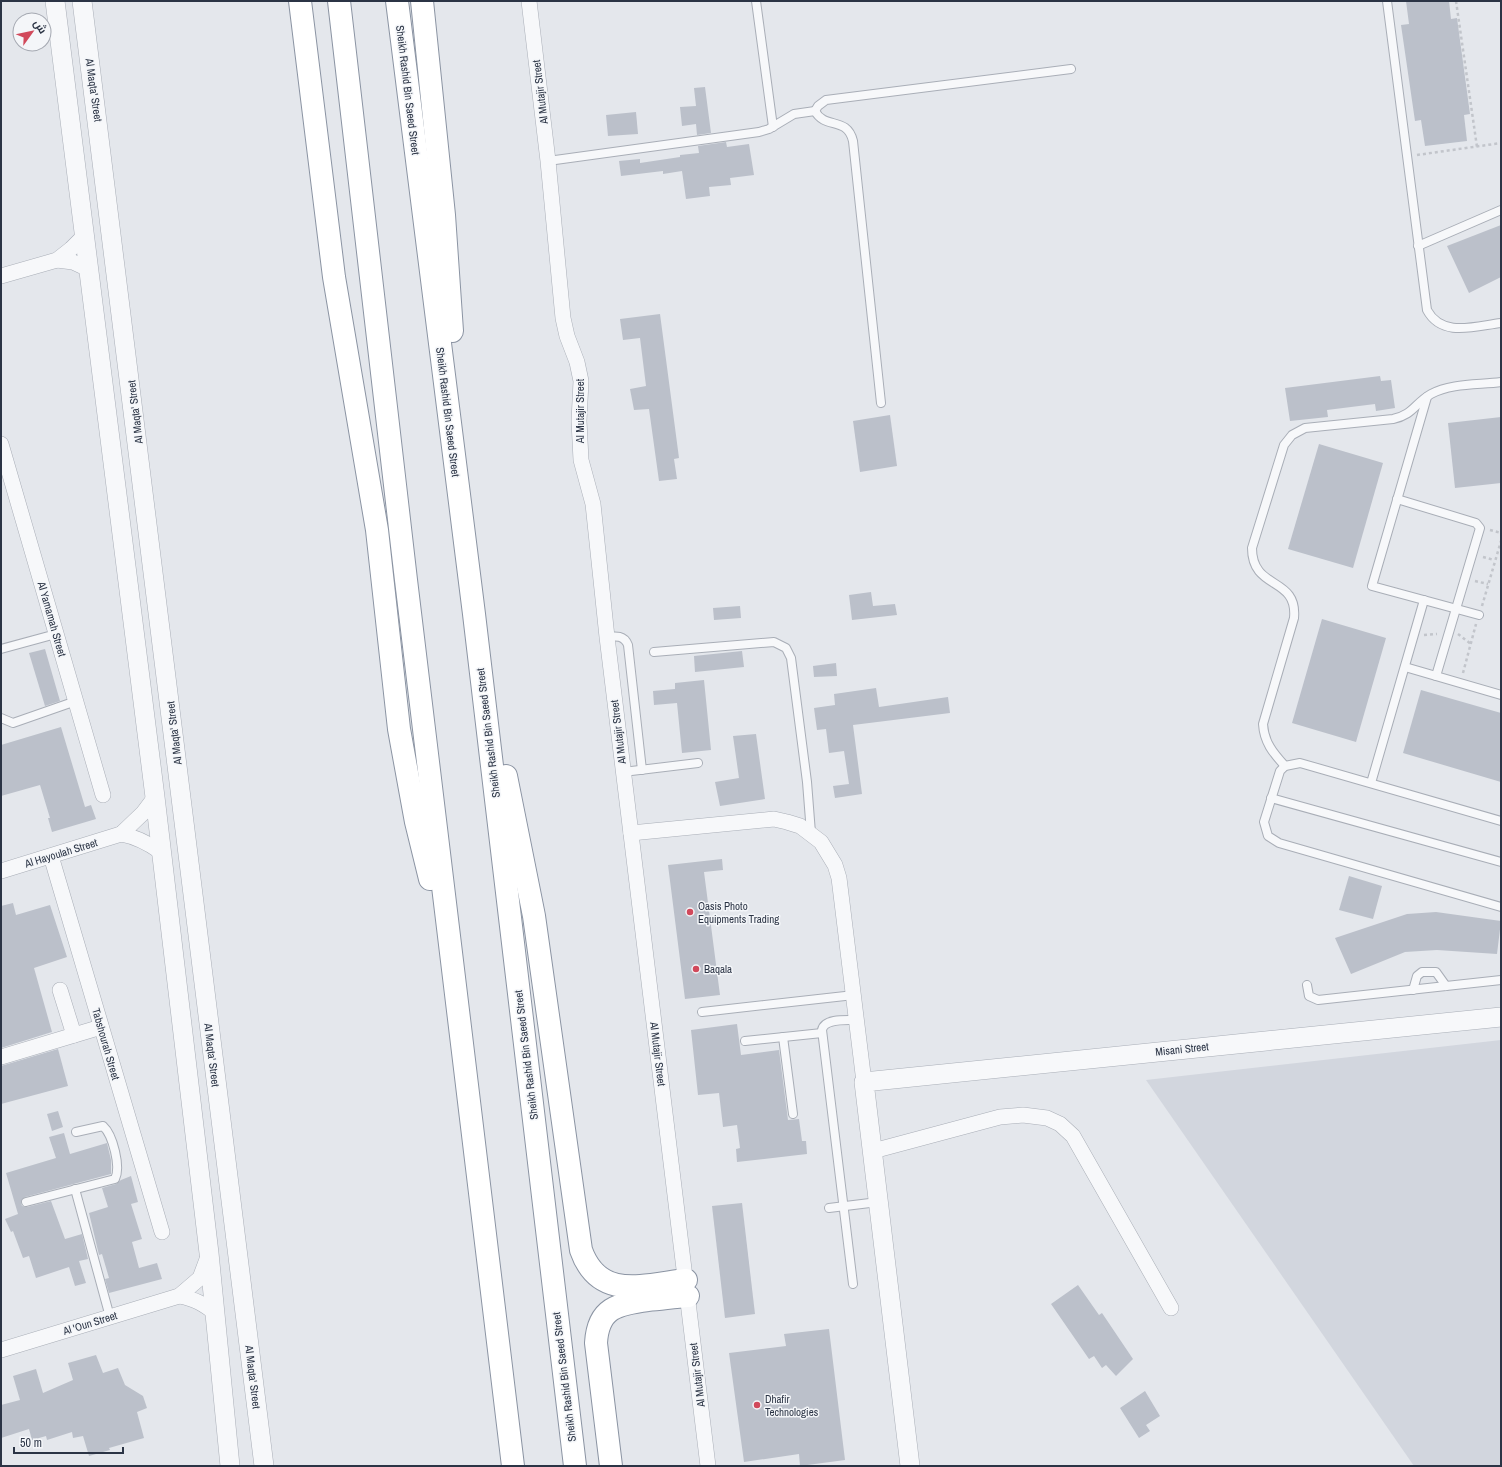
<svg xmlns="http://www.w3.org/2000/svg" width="1502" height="1467" font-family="'Archivo Narrow',Cairo,sans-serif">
<rect width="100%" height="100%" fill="#e4e7ec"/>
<path fill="#d2d6de" d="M1501,1040V1466H1414L1146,1080Z"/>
<g fill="#bbc0ca">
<path d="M1406,1H1449L1451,19L1457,18L1470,114L1464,115L1467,141L1425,146L1421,120L1415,121L1401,25L1409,24Z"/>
<path d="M705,87L711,133L697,135L696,124L682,126L680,107L696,106L694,88Z"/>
<path d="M636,112L638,134L608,136L606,115Z"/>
<path d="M726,142L727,147L749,144L754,175L730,178L731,185L709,187L710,196L686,199L682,171L663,174V171L621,176L619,161L640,159V163L680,157V155L699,153L698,146Z"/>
<path d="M1501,225V277L1469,293L1447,246Z"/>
<path d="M660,314L679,458L674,459L677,479L659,481L649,409L634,410L630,389L646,386L640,338L623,340L620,319Z"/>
<path d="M1380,376L1381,381L1391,380L1395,408L1376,411L1375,404L1327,410L1328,417L1290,421L1285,388Z"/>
<path d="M890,415L897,466L860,472L853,421Z"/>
<path d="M1501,417V483L1455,488L1448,423Z"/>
<path d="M1319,444L1383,463L1353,568L1288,549Z"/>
<path d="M871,592L873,606L895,604L897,615L852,620L849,595Z"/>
<path d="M740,606L741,618L714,620L713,608Z"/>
<path d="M1322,619L1386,638L1356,742L1292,723Z"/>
<path d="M45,649L60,701L45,706L29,653Z"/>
<path d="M742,651L744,667L695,672L694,656Z"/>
<path d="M836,663L837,676L814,677L813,666Z"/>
<path d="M704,680L711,750L682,753L677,703L654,705L653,691L675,689V683Z"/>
<path d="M876,688L879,707L948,697L950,713L853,725L862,794L835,798L833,786L849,784L844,751L829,753L826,729L817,730L814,708L835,705L834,694Z"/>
<path d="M1421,690L1501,713V782L1403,753Z"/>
<path d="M61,727L85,807L91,805L96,819L52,832L48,818H50L40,785L1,796V745Z"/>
<path d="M756,734L765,799L720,806L715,782L739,778L733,736Z"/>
<path d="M722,859L723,870L704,872L720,995L685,999L668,865Z"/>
<path d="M1349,876L1382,886L1373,919L1339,910Z"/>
<path d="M13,903L16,915L50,905L67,957L34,968L52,1032L1,1048V906Z"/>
<path d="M1436,912L1501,921L1497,954L1437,950L1405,952L1351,974L1335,938L1407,914Z"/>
<path d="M737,1024L741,1055L779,1050L788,1120L799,1119L802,1141H806L807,1154L737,1162L736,1149L740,1148L737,1125L723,1127L719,1093L698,1095L691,1030Z"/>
<path d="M58,1049L68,1086L1,1104V1066Z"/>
<path d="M58,1111L63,1127L52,1131L47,1114Z"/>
<path d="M64,1133L70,1154L107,1143L111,1160V1174L25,1197L21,1203L22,1206L27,1207L51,1201L65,1239L82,1234L88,1259L79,1261L86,1283L75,1286L69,1267L36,1278L29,1256L23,1258L13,1231L11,1232L5,1219L18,1214L6,1173L56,1158L49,1137Z"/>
<path d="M131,1176L138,1202L131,1204L142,1239L132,1242L139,1268L157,1263L162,1279L109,1293L105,1279L109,1278L102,1254L99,1255L89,1213L108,1207L102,1188L116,1184L121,1180Z"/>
<path d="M742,1203L755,1314L725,1318L712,1206Z"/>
<path d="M1078,1285L1099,1315L1102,1313L1133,1359L1116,1376L1106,1365L1102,1368L1094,1356L1089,1359L1051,1304Z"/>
<path d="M829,1329L845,1460L800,1466L799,1454L744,1462L729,1353L786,1346L784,1334Z"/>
<path d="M96,1355L103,1373L118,1368L125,1385L143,1396L147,1408L137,1412L144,1438L109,1448L110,1450L89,1456L83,1436L73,1438L72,1432L47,1440L46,1436L32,1440L29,1429L1,1438V1405L20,1400L13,1376L36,1369L43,1393L73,1380L68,1363Z"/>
<path d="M1145,1391L1160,1416L1146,1425L1150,1431L1139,1438L1120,1408Z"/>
</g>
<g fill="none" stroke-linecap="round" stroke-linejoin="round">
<g stroke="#a9aeb7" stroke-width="10">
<g id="service">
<path d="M756,1L773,127"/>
<path d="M1387,1L1427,310C1442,338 1475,326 1501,323"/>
<path d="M815,111C825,130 847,116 853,141L881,403"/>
<path d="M815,111L818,106L826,100L1071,69"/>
<path d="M548,161L759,132L769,129L794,114L815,111"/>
<path d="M1418,246L1501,210"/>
<path d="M1427,397L1372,586L1479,615"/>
<path d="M1397,499L1476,523L1480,528L1436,676"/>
<path d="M607,637C616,636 624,635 628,645L642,770"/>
<path d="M1,649L56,634"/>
<path d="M654,652L774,642L786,648L791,658L807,782L811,833"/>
<path d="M1405,667L1501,695"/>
<path d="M1,718L13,723L76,701"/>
<path d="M1285,766C1273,753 1264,742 1263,724L1294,618C1298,576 1252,591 1252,548L1284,445L1292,435L1305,428L1393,419C1413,415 1415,403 1431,394C1451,383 1479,385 1501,382"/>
<path d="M623,772L698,763"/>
<path d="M1371,783L1424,600"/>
<path d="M1271,798L1501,862"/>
<path d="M1501,821L1300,763L1285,766L1280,771L1264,822L1268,836L1279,843L1501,907"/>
<path d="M1307,985L1309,996L1318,1000L1501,980"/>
<path d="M1413,990L1417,976L1422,972H1436L1446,986"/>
<path d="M702,1012L854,995"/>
<path d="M783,1037L793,1114"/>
<path d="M745,1041L822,1033"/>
<path d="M75,1189L110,1317"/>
<path d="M26,1202L115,1179C121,1167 113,1135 103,1126L76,1132"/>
<path d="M829,1208L878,1202"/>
<path d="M853,1284L822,1030C824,1018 847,1020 857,1020"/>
</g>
</g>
<g stroke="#a9aeb7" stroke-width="16">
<g id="minor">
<path d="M529,1L548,161L563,318L567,336L577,362L581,381L579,421L581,460L593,504L607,637L708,1466"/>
<path d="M57,260L73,262L88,269"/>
<path d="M1,276L57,260L71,249L84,236"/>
<path d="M1,444L103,795"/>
<path d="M631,833L774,819L787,822L800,826L821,842L835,865L839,878L864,1082"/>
<path d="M121,834L143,813L155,797"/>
<path d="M51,856L162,1232"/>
<path d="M1,871L121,834C137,837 148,843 161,852"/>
<path d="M60,990L74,1035"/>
<path d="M1,1057L101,1027"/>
<path d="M873,1151L1000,1117L1023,1115L1047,1118L1060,1124L1073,1136L1171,1308"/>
<path d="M179,1296C195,1299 204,1304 216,1314"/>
<path d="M1,1350L179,1296L200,1278L209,1254"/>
</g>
</g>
<g stroke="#a9aeb7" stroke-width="20">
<g id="tertiary">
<path d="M55,1L155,797L209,1253L230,1466"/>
<path d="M82,1C147,489 202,978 264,1466"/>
<path d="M910,1466L864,1082L1501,1017"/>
</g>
</g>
<g stroke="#8b94a3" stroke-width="24">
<g id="trunk">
<path d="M300,1L334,277L377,530L399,729L416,822L430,879"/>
<path d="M339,1L406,580L513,1466"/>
<path d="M397,1L474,614L575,1466"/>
<path d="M422,1L444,215L452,331"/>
<path d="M506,776L534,916L581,1250C599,1301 643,1285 686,1280"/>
<path d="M611,1466L596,1343C598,1308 617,1304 648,1300C661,1299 674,1297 688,1296"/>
</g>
</g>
<g stroke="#c2c5cb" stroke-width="2.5" stroke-dasharray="3 3" stroke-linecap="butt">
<path d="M1456,1L1477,147"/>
<path d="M1417,155L1501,143"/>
<path d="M1490,530L1501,533"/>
<path d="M1483,557L1494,560"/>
<path d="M1475,581L1488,584"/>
<path d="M1482,606L1501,541"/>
<path d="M1458,634L1471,644"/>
<path d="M1424,635L1437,634"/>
<path d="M1463,673L1476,624"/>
</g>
<use href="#service" stroke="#f7f8fa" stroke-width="8"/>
<use href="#minor" stroke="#f7f8fa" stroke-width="15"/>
<use href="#tertiary" stroke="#f7f8fa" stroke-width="19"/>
<use href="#trunk" stroke="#fff" stroke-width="22"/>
</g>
<g fill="#d1495b" stroke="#f4f6f9" stroke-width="1.5">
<circle cx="690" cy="912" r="4"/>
<circle cx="696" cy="969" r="4"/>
<circle cx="757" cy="1405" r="4"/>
</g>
<g text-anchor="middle" stroke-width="3" stroke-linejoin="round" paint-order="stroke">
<g font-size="11" fill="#2b3445" stroke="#f4f6f9">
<text transform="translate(94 90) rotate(82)" y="4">Al Maqta' Street</text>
<text transform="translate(408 90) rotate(83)" y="4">Sheikh Rashid Bin Saeed Street</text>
<text transform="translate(540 92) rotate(-97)" y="4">Al Mutajir Street</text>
<text transform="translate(580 411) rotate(-90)" y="4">Al Mutajir Street</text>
<text transform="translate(135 412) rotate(-97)" y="4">Al Maqta' Street</text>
<text transform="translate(448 412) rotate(83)" y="4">Sheikh Rashid Bin Saeed Street</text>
<text transform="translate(52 619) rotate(74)" y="4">Al Yamamah Street</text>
<text transform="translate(618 732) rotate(-97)" y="4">Al Mutajir Street</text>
<text transform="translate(174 733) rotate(-97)" y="4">Al Maqta' Street</text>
<text transform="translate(488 733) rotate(-97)" y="4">Sheikh Rashid Bin Saeed Street</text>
<text transform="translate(61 853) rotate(-17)" y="4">Al Hayoulah Street</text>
<text transform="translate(106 1044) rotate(74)" y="4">Tabshourah Street</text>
<text transform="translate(1182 1049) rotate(-6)" y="4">Misani Street</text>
<text transform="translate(658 1054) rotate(83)" y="4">Al Mutajir Street</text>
<text transform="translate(212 1055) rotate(83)" y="4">Al Maqta' Street</text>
<text transform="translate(526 1055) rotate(-97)" y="4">Sheikh Rashid Bin Saeed Street</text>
<text transform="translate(90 1323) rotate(-17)" y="4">Al 'Oun Street</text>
<text transform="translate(697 1375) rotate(-97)" y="4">Al Mutajir Street</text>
<text transform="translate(253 1377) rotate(83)" y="4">Al Maqta' Street</text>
<text transform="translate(564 1377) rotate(-97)" y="4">Sheikh Rashid Bin Saeed Street</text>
</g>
<g font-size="11" fill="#2b3445" stroke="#f4f6f9" text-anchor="start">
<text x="698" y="910">Oasis Photo<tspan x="698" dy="13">Equipments Trading</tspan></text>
<text x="704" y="973">Baqala</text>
<text x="765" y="1403">Dhafir<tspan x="765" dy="13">Technologies</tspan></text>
</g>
</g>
<rect width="1502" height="1467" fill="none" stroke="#2b3445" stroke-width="4"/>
<g transform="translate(32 32) rotate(57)"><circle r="19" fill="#f4f6f9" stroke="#a4a8b1"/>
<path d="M0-3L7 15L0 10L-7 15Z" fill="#d1495b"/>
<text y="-6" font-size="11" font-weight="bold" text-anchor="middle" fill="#2b3445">ش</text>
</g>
<path d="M14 1447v6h109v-6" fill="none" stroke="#2b3445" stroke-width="2"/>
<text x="20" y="1447" font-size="12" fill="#2b3445" stroke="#f4f6f9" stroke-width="3" paint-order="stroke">50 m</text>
</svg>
